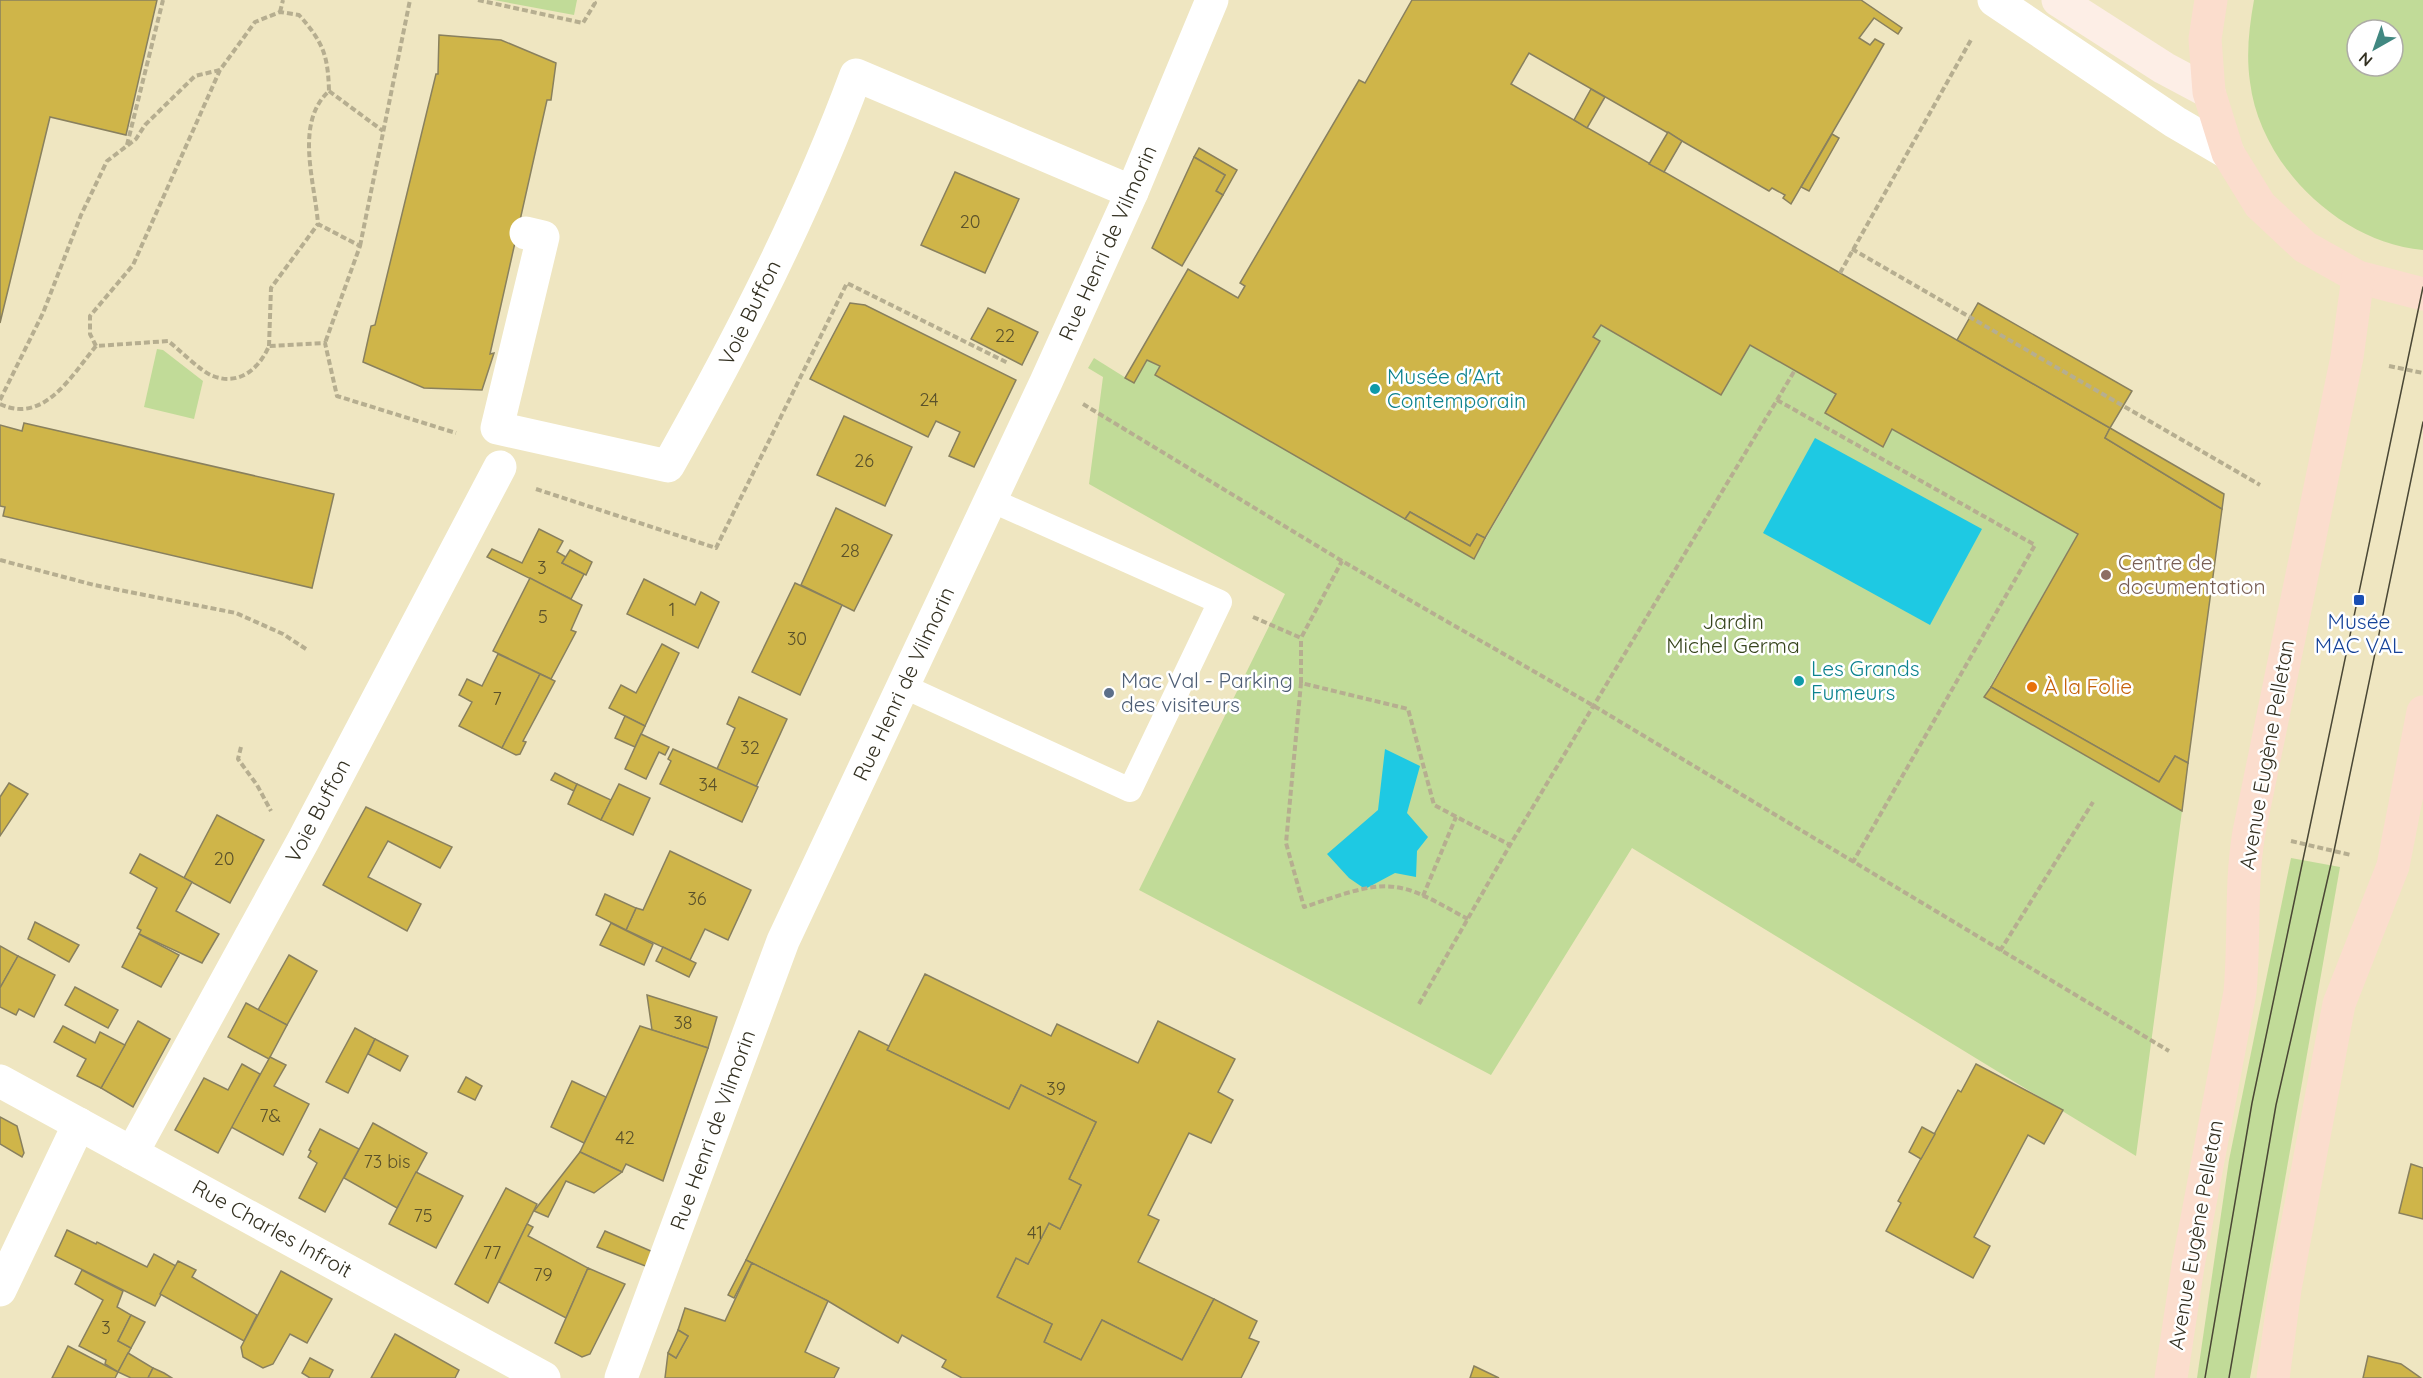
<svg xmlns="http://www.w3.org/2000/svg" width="2423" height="1378" font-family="Quicksand,sans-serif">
<rect width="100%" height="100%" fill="#efe6c1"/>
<g fill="#c1db98" fill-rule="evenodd">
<path d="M494,0H577L574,15Z"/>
<path d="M2254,0H2423V250C2340,243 2260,165 2250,82C2246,54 2249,28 2254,0ZM2357,30H2393V66H2357Z"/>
<path d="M1601,325L1721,395L1750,345L1836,394L1825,413L1882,447L1892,429L2078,534L1984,697L2182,811L2136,1156L1632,848L1491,1075L1139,890L1285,594L1089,484L1103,377L1088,368L1094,358L1134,383L1147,360L1160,366L1155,375L1474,559L1600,341L1593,337Z"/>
<path d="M157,349L163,350L203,381L194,419L144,407Z"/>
<path d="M2291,858L2340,867L2250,1378H2197L2229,1160Z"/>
</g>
<g fill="#1ec9e3">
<path d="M1815,438L1982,529L1930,625L1763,533Z"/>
<path d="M1385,749L1420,766L1407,813L1428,837L1417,851L1416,877L1395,873L1365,889L1349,878L1327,854L1378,810Z"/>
</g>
<g fill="#cfb549" stroke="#89805e" stroke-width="1.5">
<path d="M0,0H157L126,135L50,117L0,323Z"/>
<path d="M1412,0H1861L1902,28L1898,34L1874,18L1859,38L1870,45L1875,39L1884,44L1791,204L1783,198L1785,195L1772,188L1769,191L1529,53L1511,84L2110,428L2105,438L2222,509L2188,763L2175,756L2159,782L1991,687L2078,534L1892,429L1883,447L1825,413L1836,394L1750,345L1721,395L1601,325L1593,337L1600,341L1485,538L1477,534L1470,546L1410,512L1405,519L1155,375L1160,366L1147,360L1134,383L1125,378L1188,269L1238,298L1245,286L1240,283L1359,80L1365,83Z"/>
<path d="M439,35L501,40L556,63L551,100H547L490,354L494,353L482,390L424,388L363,362L371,326L375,325L436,74H438Z"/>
<path d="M1591,89L1605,97L1587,128L1574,120Z"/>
<path d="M1668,132L1682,141L1664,172L1649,164Z"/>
<path d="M1832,134L1839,138L1809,191L1801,187Z"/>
<path d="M1199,148L1237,170L1223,195L1216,191L1225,175L1194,157Z"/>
<path d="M1194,157L1225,175L1216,191L1223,195L1182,266L1152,248Z"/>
<path d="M955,172L1019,199L985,273L921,245Z"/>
<path d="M850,303L865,305L1016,380L974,467L949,456L960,432L936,421L928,437L810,379Z"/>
<path d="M1978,303L2132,391L2110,428L1957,340Z"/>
<path d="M988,308L1038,332L1022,365L971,339Z"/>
<path d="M844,416L912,447L885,506L817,475Z"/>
<path d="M24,423L334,494L312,588L3,516L5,507L0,506V425L22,431Z"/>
<path d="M2110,428L2224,494L2222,509L2105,438Z"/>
<path d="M836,508L892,535L854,611L801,585Z"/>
<path d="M1410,512L1470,546L1477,534L1485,538L1474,559L1405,519Z"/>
<path d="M539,529L563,541L557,552L566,557L562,563L584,574L571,599L487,557L492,549L522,563Z"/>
<path d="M570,550L592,562L586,575L562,563Z"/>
<path d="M530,578L582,605L571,630L576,632L551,679L493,651Z"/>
<path d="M644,579L695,605L701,592L719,602L698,648L627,614Z"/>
<path d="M795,583L842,605L800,695L752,672Z"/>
<path d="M662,644L679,653L645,726L609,708L621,685L636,693Z"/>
<path d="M498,654L540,674L502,748L459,726L472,702L459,695L467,679L482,686Z"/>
<path d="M540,674L555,681L523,741L526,742L520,754L516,755L502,748Z"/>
<path d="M1991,687L2159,782L2175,756L2188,763L2182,811L1984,697Z"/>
<path d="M739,697L787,719L756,787L717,769L735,728L727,724Z"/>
<path d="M625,716L645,726L635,747L615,738Z"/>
<path d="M641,734L669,747L665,755L659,752L646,779L625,769Z"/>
<path d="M673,749L758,787L742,822L660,784L671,761L668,759Z"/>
<path d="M555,773L577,784L574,791L551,780Z"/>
<path d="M9,783L28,794L0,836V797Z"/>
<path d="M577,784L611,800L601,820L568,804Z"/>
<path d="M619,784L650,798L633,835L601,820Z"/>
<path d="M366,807L452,847L440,868L388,841L368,877L421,904L407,931L323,885Z"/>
<path d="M217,815L264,840L230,903L184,878Z"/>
<path d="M670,851L751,890L728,940L705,929L690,960L626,930L636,908L643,910Z"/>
<path d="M140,854L192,882L176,911L219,934L202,963L139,934L141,930L137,928L157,888L130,873Z"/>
<path d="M605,894L636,908L626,930L596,915Z"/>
<path d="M35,922L79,945L69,962L28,939Z"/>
<path d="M611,923L653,944L644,965L600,945Z"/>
<path d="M139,934L179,955L161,987L122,967Z"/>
<path d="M0,946L18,956L0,988Z"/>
<path d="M663,947L696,963L689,977L656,961Z"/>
<path d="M289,955L317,971L287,1025L258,1010Z"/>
<path d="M18,956L55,975L34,1017L19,1009L16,1015L0,1007V988Z"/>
<path d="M925,974L1051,1036L1057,1024L1138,1063L1158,1021L1235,1059L1218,1092L1233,1100L1211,1143L1189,1133L1148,1215L1159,1220L1138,1262L1214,1299L1182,1360L1102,1320L1081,1360L1044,1342L1052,1324L997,1297L1016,1258L1028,1264L1049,1223L1060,1229L1081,1185L1069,1179L1096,1122L1021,1085L1009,1109L887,1050Z"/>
<path d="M75,987L118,1010L108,1028L65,1005Z"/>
<path d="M647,995L717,1017L708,1048L652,1030Z"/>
<path d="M246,1003L287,1025L269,1059L228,1037Z"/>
<path d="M138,1021L170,1039L133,1107L101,1088Z"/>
<path d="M63,1026L95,1043L100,1032L125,1045L101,1088L77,1076L86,1059L54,1042Z"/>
<path d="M640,1026L708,1048L663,1181L626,1164L622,1172L580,1152Z"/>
<path d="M355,1028L375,1039L348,1093L326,1082Z"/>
<path d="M859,1031L889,1046L887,1050L1009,1109L1021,1085L1096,1122L1069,1179L1081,1185L1060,1229L1049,1223L1028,1264L1016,1258L997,1297L1052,1324L1044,1342L1081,1360L1102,1320L1182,1360L1214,1299L1257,1321L1249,1338L1259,1342L1241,1378H962L942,1367L946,1360L902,1335L898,1343L828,1301L746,1260Z"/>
<path d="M375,1039L408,1056L400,1071L368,1054Z"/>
<path d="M270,1057L286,1065L274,1086L309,1104L283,1155L231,1127Z"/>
<path d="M242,1064L260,1074L218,1153L175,1130L204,1078L228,1090Z"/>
<path d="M1976,1064L2063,1110L2044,1144L2028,1135L1974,1237L1990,1246L1973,1278L1886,1231L1901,1203L1898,1201L1958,1090L1961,1092Z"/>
<path d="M466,1077L482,1086L475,1100L458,1092Z"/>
<path d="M572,1081L606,1097L584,1143L551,1127Z"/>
<path d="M0,1117L17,1126L24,1153L22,1157L0,1144Z"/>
<path d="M373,1123L427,1153L397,1208L344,1178Z"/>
<path d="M1922,1127L1935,1134L1921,1159L1909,1152Z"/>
<path d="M320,1129L359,1149L325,1212L299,1198L317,1163L308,1157L311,1151L309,1150Z"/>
<path d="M580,1152L622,1172L594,1193L566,1181L548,1217L534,1211Z"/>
<path d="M2411,1164L2423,1168V1219L2399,1213Z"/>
<path d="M416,1172L463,1196L436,1248L389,1224Z"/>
<path d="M506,1188L537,1204L488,1303L455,1284Z"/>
<path d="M527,1224L533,1227L528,1236L588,1268L566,1318L499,1282Z"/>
<path d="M67,1230L96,1244L97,1242L147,1267L154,1254L176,1266L155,1306L55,1256Z"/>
<path d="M605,1231L653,1252L648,1267L597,1247Z"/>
<path d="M746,1260L752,1263L734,1298L728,1295Z"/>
<path d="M178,1261L196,1270L192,1277L257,1315L244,1341L160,1294Z"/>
<path d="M752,1263L828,1301L805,1352L839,1368L834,1378H665L668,1353L676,1358L688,1336L678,1330L685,1308L725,1321Z"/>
<path d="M588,1268L625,1284L590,1354L582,1357L555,1343Z"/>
<path d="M82,1270L123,1291L117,1307L131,1315L118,1341L131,1348L118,1372L105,1364L106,1360L79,1346L103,1300L75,1284Z"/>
<path d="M281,1271L332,1299L307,1343L290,1334L273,1364L263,1368L243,1357L241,1347Z"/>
<path d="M131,1315L145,1322L131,1348L118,1341Z"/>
<path d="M678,1330L688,1336L676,1358L668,1353Z"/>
<path d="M395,1334L459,1370L455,1378H371Z"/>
<path d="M68,1346L118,1372L115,1378H52Z"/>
<path d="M128,1353L153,1368L148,1378H131L118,1372Z"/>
<path d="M2368,1356L2401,1364L2421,1378H2363Z"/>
<path d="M310,1358L333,1370L329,1378H310L302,1373Z"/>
<path d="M1474,1366L1499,1378H1470Z"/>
<path d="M153,1368L164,1373L172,1378H148Z"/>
</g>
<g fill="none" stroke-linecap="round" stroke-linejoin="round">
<g stroke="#b6ae90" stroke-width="4" stroke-dasharray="6 3" stroke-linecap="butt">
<path d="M478,0L583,23L595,3L592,0"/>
<path d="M280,12L283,0"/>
<path d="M329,91L383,131"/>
<path d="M127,145L163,0"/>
<path d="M360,246L410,0"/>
<path d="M1852,249L2260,485"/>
<path d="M1840,273L1972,38"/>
<path d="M96,346L90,334V316L133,265L220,70L255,22L280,12L299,15C323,42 328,55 329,91C294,123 315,182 318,224L360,246L325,343"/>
<path d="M269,346L271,288L318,224"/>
<path d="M2389,366L2423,373"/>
<path d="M0,400L43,313L81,215L107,161L136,139L145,125L195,76L220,70"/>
<path d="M1777,400L2035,545L1853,862"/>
<path d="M0,404C44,425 72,375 96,346L168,341C180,350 201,372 213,376C239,386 259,369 269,346L325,343L337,396L456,433"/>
<path d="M1083,404L1342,561L1594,706L2169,1051"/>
<path d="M536,489L716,548L847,283L1008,363"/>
<path d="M0,560L94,585L236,613L283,634L306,649"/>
<path d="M1253,617L1301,638L1342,561"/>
<path d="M1301,683V638"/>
<path d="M241,747L238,759L257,785L271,811"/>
<path d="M2291,841L2351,855"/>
<path d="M1423,896L1456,817"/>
<path d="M1468,919C1446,908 1420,890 1395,887C1366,883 1331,899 1304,907L1286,843L1301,683L1408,709L1434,805L1510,845"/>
<path d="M2000,951L2093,802"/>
<path d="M1419,1004L1510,845L1795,370"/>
</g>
<path stroke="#fff" stroke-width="24" d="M903,686L1130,790L1220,602L991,500"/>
<g stroke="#fff" stroke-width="33">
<path d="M1994,0L2175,122L2228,153"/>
<path d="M526,233L543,237L497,428L668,466C739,340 806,210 856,75L1132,192"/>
<path d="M0,1081L544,1378"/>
<path d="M132,1153L303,841L500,467"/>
<path d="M0,1290L79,1124"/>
<path d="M621,1378L783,941L1046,382L1132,192L1212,0"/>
</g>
<path stroke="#fdeee6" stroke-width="33" d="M2058,0L2164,68L2209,92"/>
<g stroke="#fbddcd" stroke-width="33">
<path d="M2211,0L2205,39L2209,92L2228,153L2260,205L2305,247L2358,277L2423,294"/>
<path d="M2171,1378L2188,1266L2240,992C2245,938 2240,885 2249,832L2347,357L2358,277"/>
<path d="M2273,1378L2285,1289L2339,1004L2393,866L2423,712"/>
</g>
<g stroke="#4a4735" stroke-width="1.5">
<path d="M2205,1378L2252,1103L2423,287"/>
<path d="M2229,1378L2276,1105L2334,851L2423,422"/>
</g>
</g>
<g fill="#0f9aa8" stroke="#fff" stroke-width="2">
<circle cx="1375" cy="389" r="6"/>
<circle cx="1799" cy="681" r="6"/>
</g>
<circle fill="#8d6e63" stroke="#fff" stroke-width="2" cx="2106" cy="575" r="6"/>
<rect fill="#1a4fb4" stroke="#fff" stroke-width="2" x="2353" y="594" width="12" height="12" rx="3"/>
<circle fill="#e8710a" stroke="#fff" stroke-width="2" cx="2032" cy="687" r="6"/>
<circle fill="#5c6f8a" stroke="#fff" stroke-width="2" cx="1109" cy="693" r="6"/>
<g text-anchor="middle" stroke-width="5" stroke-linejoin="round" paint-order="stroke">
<g font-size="18" fill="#5a512b">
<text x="970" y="228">20</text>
<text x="1005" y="342">22</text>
<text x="929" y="406">24</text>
<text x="864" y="467">26</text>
<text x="850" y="557">28</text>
<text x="542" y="574">3</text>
<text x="672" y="616">1</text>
<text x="543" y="623">5</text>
<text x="797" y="645">30</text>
<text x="497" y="705">7</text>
<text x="750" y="754">32</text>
<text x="708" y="791">34</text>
<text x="224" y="865">20</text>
<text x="697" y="905">36</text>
<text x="683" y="1029">38</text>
<text x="1056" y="1095">39</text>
<text x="270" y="1122">7&amp;</text>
<text x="625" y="1144">42</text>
<text x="387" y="1168">73 bis</text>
<text x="423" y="1222">75</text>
<text x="1035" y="1239">41</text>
<text x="492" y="1259">77</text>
<text x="543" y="1281">79</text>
<text x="106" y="1334">3</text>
</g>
<g font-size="21" fill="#333021" stroke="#fff">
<text transform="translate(1108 243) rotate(-66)" y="7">Rue Henri de Vilmorin</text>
<text transform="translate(750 313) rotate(-64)" y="7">Voie Buffon</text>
<text transform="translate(904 684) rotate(-65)" y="7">Rue Henri de Vilmorin</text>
<text transform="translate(2267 755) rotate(-80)" y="7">Avenue Eugène Pelletan</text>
<text transform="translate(318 811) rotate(-62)" y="7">Voie Buffon</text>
<text transform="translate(713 1130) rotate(-70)" y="7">Rue Henri de Vilmorin</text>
<text transform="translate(272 1229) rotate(29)" y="7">Rue Charles Infroit</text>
<text transform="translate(2196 1235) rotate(-80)" y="7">Avenue Eugène Pelletan</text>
</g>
<g font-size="21" fill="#0d838f" stroke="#fff" text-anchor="start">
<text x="1387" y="384">Musée d'Art<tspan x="1387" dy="24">Contemporain</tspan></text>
<text x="1811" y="676">Les Grands<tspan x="1811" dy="24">Fumeurs</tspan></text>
</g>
<g font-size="21" fill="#785e54" stroke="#fff" text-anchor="start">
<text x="2118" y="570">Centre de<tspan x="2118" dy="24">documentation</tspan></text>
</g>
<g font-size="21" fill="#36441c" stroke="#fff">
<text x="1733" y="629">Jardin<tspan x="1733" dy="24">Michel Germa</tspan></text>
</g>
<g font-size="21" fill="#164399" stroke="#fff">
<text x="2359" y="629">Musée<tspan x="2359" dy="24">MAC VAL</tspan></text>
</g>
<g font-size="21" fill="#4e5e75" stroke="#fff" text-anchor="start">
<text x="1121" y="688">Mac Val - Parking<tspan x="1121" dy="24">des visiteurs</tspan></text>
</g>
<g font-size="21" fill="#c56008" stroke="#fff" text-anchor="start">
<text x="2044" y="694">À la Folie</text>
</g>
</g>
<g transform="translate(2375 48) rotate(220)"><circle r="28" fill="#ffffff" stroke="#adaca6" stroke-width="1.5"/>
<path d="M0-4.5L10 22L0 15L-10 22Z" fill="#418881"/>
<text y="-9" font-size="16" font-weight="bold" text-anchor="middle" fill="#333021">N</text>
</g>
</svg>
